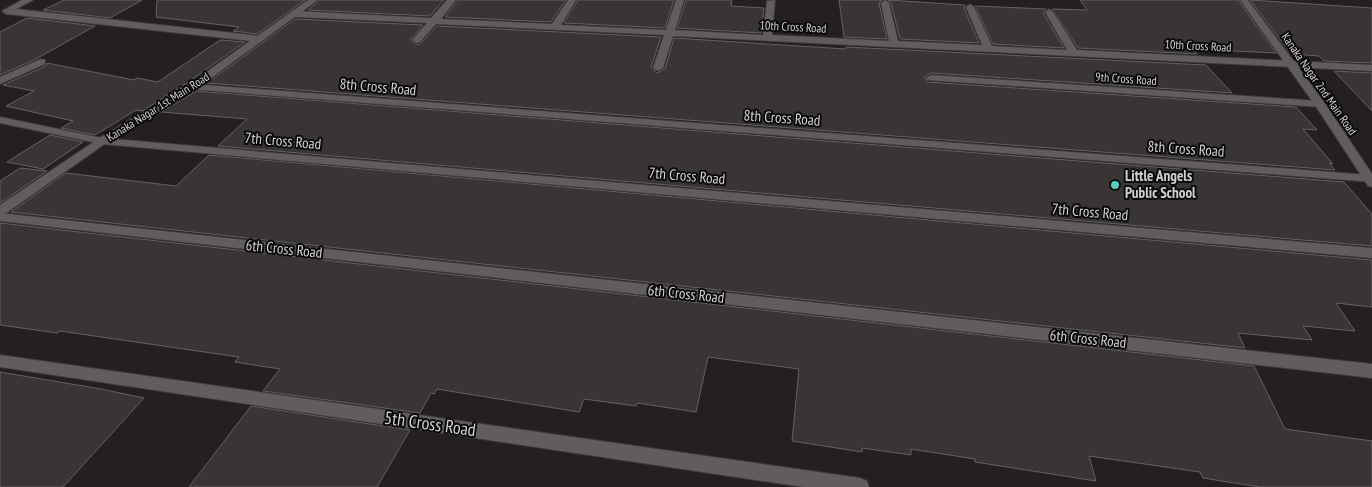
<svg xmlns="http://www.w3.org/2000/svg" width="1372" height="487" font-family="'PT Sans Narrow',sans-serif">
<rect width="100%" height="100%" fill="#23201f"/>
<g fill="#383534" stroke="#656160">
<path d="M64,0H142L110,18L43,10Z"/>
<path d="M157,0H305L257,34L233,31L239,27L156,17Z"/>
<path d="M320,0H444L430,16L308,10Z"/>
<path d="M458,0H566L551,22L445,17Z"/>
<path d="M578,0H674L665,28L564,23Z"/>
<path d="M686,0H732L731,6L764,8L761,33L677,28Z"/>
<path d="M839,0H882L879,3L887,39L844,37Z"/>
<path d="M888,0L965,5L964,8L979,43L900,39L891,3Z"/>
<path d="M1080,0H1238L1276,53L1193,49L1197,54L1078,48L1052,9L1087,10Z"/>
<path d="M1250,0L1372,8V63L1324,61L1319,56L1291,54Z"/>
<path d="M975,6L1046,9L1043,13L1064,48L993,44Z"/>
<path d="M27,18L95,26L34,60L0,75V32Z"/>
<path d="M295,19L423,25L410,40L418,45L421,43L437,26L661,37L651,67L657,73L665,69L674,38L846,49V47L1206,65L1232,93L931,73L924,77L927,82L1296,107L1317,130L1303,129L1333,164L1329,163L1335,170L207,83Z"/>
<path d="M220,40L245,42L187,83L142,111L136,110L95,135L61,128L73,121L6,106L34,91L3,85L46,66L47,63L134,80L137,78L158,82Z"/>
<path d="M1334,71L1372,73V111Z"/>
<path d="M196,91L1344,182L1372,214V246L218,146L247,119L161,112Z"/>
<path d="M50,135L83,142L43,169L7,162Z"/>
<path d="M209,155L1372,260V307L1336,303L1355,331L1303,326L1312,340L1238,333L1245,348L11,212L66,173L176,186Z"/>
<path d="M20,168L47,171L0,203V181Z"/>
<path d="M0,223L1254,366L1285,429L1372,441V487H1260L1203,478L1200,472L1089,456L1096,481L975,462V459L911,449V455L862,448V452L792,441L799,369L708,357L696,412L637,403L636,406L584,399L579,412L437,389L434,394L431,393L420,413L263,391L280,369L235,362L239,357L60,331L57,333L0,325Z"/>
<path d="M0,372L101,389L144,398L63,487H0Z"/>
<path d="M251,406L410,430L377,487H189Z"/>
</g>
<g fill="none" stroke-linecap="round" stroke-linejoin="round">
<g stroke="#3c3a39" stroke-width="2">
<g id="minor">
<path d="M22,0H33L16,9L260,36L265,39L260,42L6,14L2,11Z"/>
<path d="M447,0H456L441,19L552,24L568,0H576L561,25L666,30L676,0H684L675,30L763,35L767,1L775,0L772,35L889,41L881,3L885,0L889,3L898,41L982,45L966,7L970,4L974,7L992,46L1067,50L1045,12L1049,9L1053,12L1077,50L1372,65V71L673,36L663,68L658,71L653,68L664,35L436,24L420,42L417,43L412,40L427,23L296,17L291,14L296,11L431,18Z"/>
<path d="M41,59L45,60V64L0,84V77Z"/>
<path d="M931,75L1320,101L1325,104L1320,107L927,80L926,78Z"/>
<path d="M192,84L1369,175L1372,176V182L188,89L187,87L188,85Z"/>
<path d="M0,117L102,138L1372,248V258L102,144L0,123Z"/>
<path d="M0,213L1372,364V378L0,221Z"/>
<path d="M0,355L860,478L867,481L869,487H803L0,367Z"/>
</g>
</g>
<g stroke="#3c3a39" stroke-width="2">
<path id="tertiary" d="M308,0H318L196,89L106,143L5,214L0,215V205L98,139L188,85Z"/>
</g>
<g stroke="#3c3a39" stroke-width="2">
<path id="secondary" d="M1240,0H1248L1324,102L1372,174V187L1368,186L1315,105Z"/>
</g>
<use href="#minor" fill="#615d5c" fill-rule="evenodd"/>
<use href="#tertiary" fill="#615d5c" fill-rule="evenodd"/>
<use href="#secondary" fill="#615d5c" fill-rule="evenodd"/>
</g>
<circle fill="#59cebe" stroke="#0b0a0a" stroke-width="2" cx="1115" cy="185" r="5"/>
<g text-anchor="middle" stroke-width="4" stroke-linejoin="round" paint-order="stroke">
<g font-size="12" fill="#d3d1d0" stroke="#0b0a0a">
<text transform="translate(793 27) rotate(3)" y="4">10th Cross Road</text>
<text transform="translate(1198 46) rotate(3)" y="4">10th Cross Road</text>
<text transform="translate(1126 79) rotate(4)" y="4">9th Cross Road</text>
<text transform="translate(1319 84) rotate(55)" y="4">Kanaka Nagar 2nd Main Road</text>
<text transform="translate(158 107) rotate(-32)" y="4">Kanaka Nagar 1st Main Road</text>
</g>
<g font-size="15" fill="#d3d1d0" stroke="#0b0a0a">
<text transform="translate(378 87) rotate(5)" y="5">8th Cross Road</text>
<text transform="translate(782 118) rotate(4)" y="5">8th Cross Road</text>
<text transform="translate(283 141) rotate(5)" y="5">7th Cross Road</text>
<text transform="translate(1186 149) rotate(4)" y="5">8th Cross Road</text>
<text transform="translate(687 176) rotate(5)" y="5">7th Cross Road</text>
<text transform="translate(1090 212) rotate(5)" y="5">7th Cross Road</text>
<text transform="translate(284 249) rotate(6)" y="5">6th Cross Road</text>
<text transform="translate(686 294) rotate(6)" y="5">6th Cross Road</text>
<text transform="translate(1088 339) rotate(6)" y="5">6th Cross Road</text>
</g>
<g font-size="15" font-weight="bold" fill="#d3d1d0" stroke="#0b0a0a" text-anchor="start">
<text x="1125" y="181">Little Angels<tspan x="1125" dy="17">Public School</tspan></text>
</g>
<g font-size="18" fill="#d3d1d0" stroke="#0b0a0a">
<text transform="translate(430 424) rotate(8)" y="6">5th Cross Road</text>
</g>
</g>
</svg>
